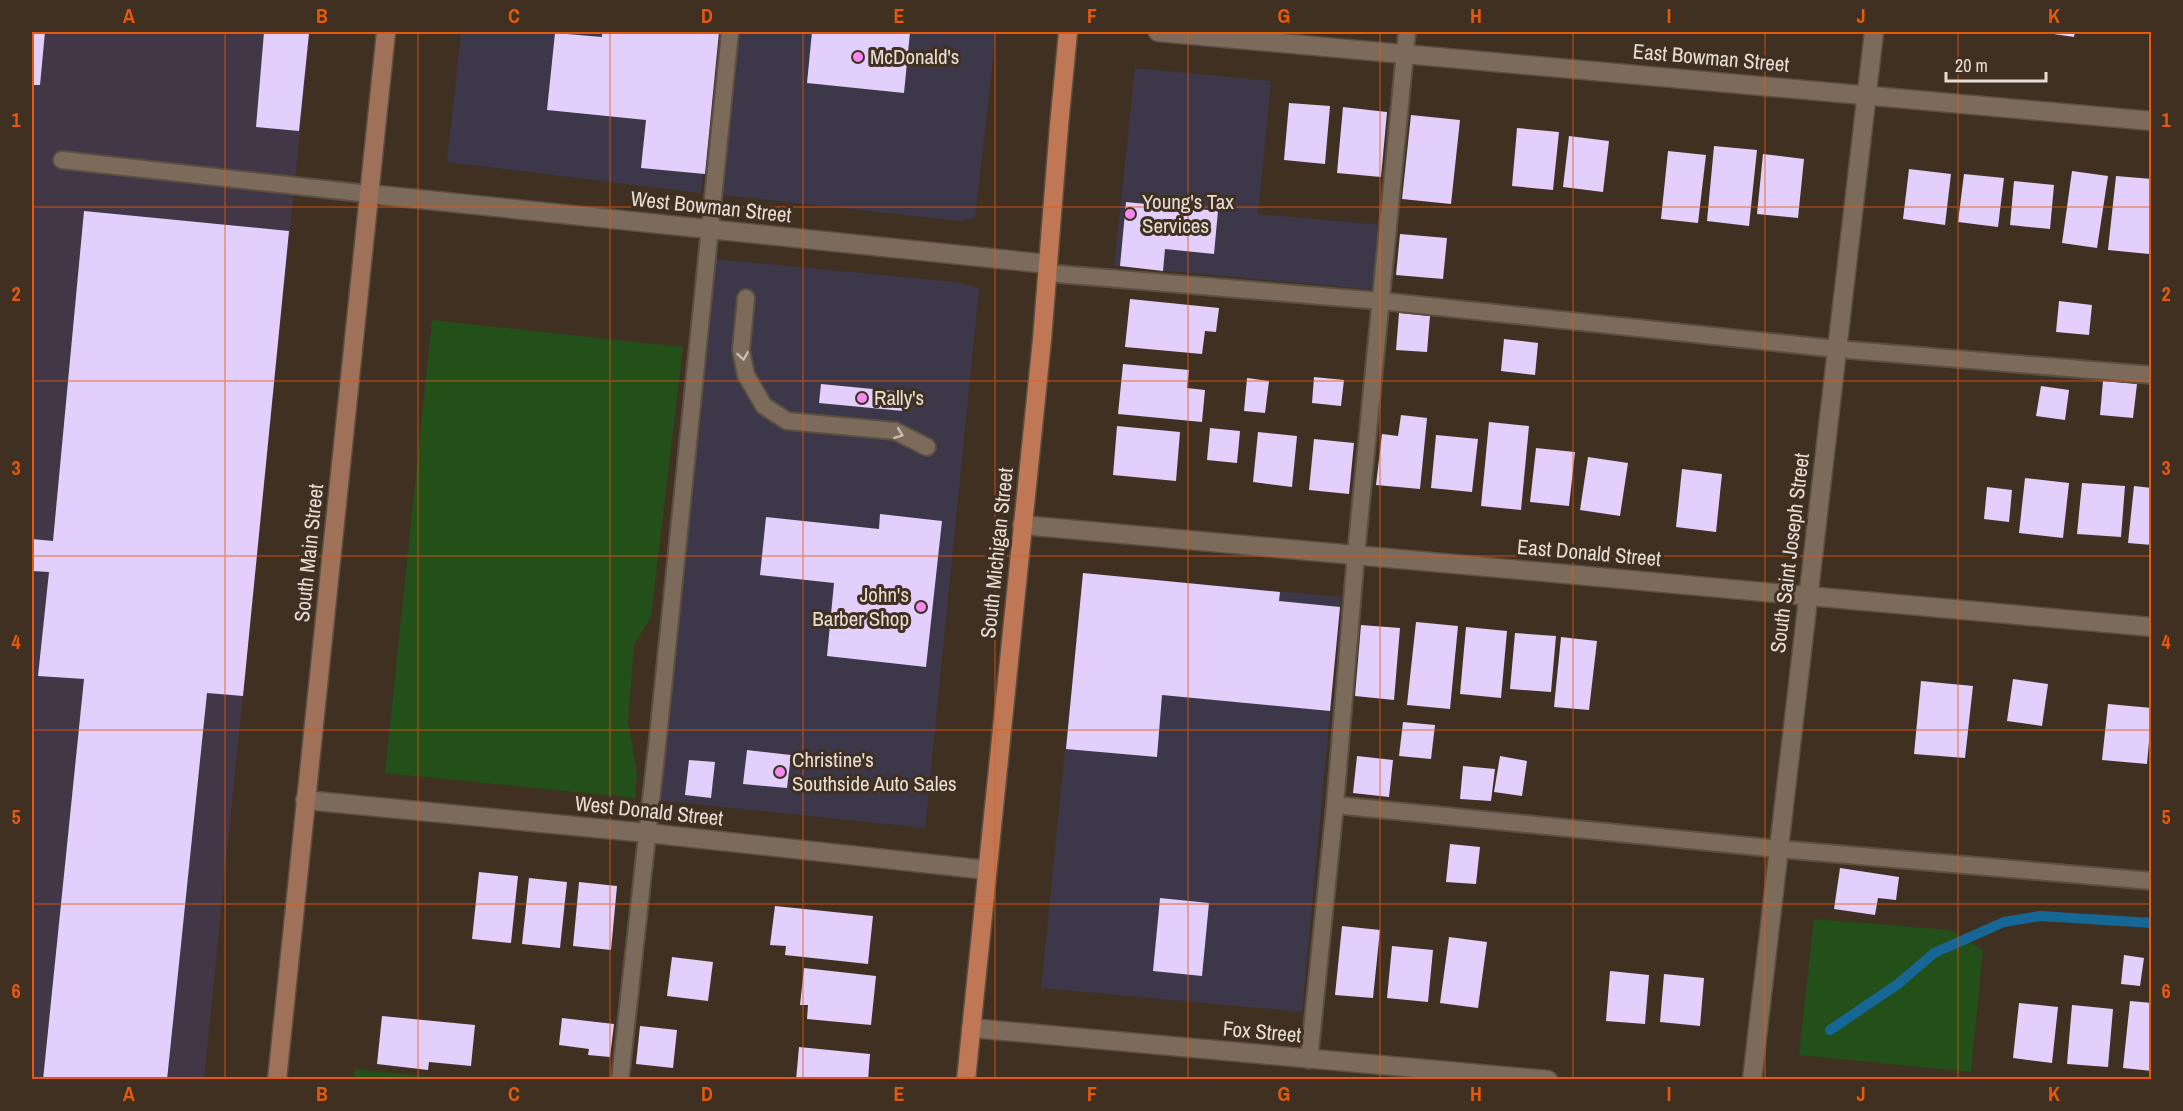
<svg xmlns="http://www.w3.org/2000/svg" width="2183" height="1111" font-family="'Archivo Narrow',sans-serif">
<rect width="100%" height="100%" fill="#3f3022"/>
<g fill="#3c3849">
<path d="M461,32H719L701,193L447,162Z"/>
<path d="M740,32H996L975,218L960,221L723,195Z"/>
<path d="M1135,68L1271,81L1258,214L1383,225L1376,290L1114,266Z"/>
<path d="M714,259L955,282L979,288L925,828L656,800Z"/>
<path d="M1083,573L1341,597L1302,1012L1041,988Z"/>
</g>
<path fill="#413746" d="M32,32H310L204,1079H32Z"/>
<g fill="#234f18">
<path d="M432,320L683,347L651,617L634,645L628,721L637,774L635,798L385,773Z"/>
<path d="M1814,919L1950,930L1983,950L1971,1072L1799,1055Z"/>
<path d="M355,1069L452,1079H354Z"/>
</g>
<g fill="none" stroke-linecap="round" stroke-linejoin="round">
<path stroke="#176796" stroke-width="10" d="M1830,1030L1898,984L1934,953L2004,922L2040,916L2152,923"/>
</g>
<g fill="#e2cffb">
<path d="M32,32H45L40,85H32Z"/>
<path d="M264,32L309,33L299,131L256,127Z"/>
<path d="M602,32H719L705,174L641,168L646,120L547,110L555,33L602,37Z"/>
<path d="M812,32H910L904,93L807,83Z"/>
<path d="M2040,32H2075L2074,37Z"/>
<path d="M1289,103L1330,106L1325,164L1284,160Z"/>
<path d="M1343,107L1387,112L1381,177L1337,173Z"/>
<path d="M1411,115L1460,120L1451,204L1402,199Z"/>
<path d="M1517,128L1559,132L1553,190L1512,186Z"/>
<path d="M1569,136L1609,141L1603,192L1563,187Z"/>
<path d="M1714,146L1757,150L1749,226L1707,221Z"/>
<path d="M1668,151L1706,155L1698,223L1661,219Z"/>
<path d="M1763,154L1804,159L1798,218L1757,214Z"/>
<path d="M1909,169L1951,174L1945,225L1903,219Z"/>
<path d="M2072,171L2108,176L2097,248L2062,243Z"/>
<path d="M1964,174L2004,178L1998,227L1958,222Z"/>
<path d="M2116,176L2152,179V234L2149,254L2108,250Z"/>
<path d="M2014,181L2054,185L2050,229L2010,225Z"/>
<path d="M1126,202L1218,211L1214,254L1165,249L1163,271L1120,266Z"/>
<path d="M84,211L289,231L243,696L207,693L167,1080H43L84,679L38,676L49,572L32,571V539L53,541Z"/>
<path d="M1400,234L1447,238L1443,279L1396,275Z"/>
<path d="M1130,299L1219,308L1216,332L1205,331L1202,354L1125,347Z"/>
<path d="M2059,301L2092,305L2089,335L2056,332Z"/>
<path d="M1399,313L1430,316L1427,352L1396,350Z"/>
<path d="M1504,339L1538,343L1535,375L1501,371Z"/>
<path d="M1123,364L1189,370L1187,388L1205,390L1202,422L1118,414Z"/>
<path d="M1314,377L1344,380L1341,406L1312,403Z"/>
<path d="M1247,378L1269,381L1265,413L1244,411Z"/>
<path d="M2103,381L2137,384L2133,418L2100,415Z"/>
<path d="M821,384L904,392L903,411L819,403Z"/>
<path d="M2041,386L2069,390L2065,420L2036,416Z"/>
<path d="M1401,415L1427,418L1420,489L1376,485L1382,434L1398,436Z"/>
<path d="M1489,422L1529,426L1521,510L1481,506Z"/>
<path d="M1117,426L1180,432L1176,481L1113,475Z"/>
<path d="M1210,428L1240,431L1237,463L1207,460Z"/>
<path d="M1258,432L1297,436L1292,487L1253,482Z"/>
<path d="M1436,435L1478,439L1472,492L1431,488Z"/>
<path d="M1314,439L1354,443L1349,494L1309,490Z"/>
<path d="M1536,448L1575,452L1569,506L1530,502Z"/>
<path d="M1588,457L1628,463L1620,516L1580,510Z"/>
<path d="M1682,469L1722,474L1716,532L1676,527Z"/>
<path d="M2025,478L2069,483L2063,538L2019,533Z"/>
<path d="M2082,483L2125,486L2121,537L2077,534Z"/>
<path d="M2134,486L2152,488V545L2128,543Z"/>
<path d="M1987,487L2012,490L2009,522L1984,519Z"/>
<path d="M880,514L942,521L926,667L827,656L834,583L760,575L766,517L879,529Z"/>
<path d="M1083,573L1280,592L1279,601L1340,607L1330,711L1162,695L1157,757L1066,749Z"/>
<path d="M1416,622L1458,626L1450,709L1407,705Z"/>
<path d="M1361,625L1400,628L1394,700L1355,696Z"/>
<path d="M1466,627L1507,631L1501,698L1460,694Z"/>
<path d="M1515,633L1556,636L1551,692L1510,689Z"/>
<path d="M1561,637L1597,641L1589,710L1554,707Z"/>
<path d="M2013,679L2048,684L2042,726L2007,721Z"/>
<path d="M1921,681L1973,686L1965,758L1914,754Z"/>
<path d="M2108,704L2152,708L2147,764L2102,760Z"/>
<path d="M1403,722L1435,725L1431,759L1399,756Z"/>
<path d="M747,750L791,755L787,788L743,784Z"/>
<path d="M1357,756L1393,760L1389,797L1353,793Z"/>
<path d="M1500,756L1527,761L1522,796L1494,792Z"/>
<path d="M689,760L715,762L711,798L685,795Z"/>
<path d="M1463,766L1495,769L1491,801L1460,799Z"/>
<path d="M1450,844L1480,847L1476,884L1446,882Z"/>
<path d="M1840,868L1899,877L1896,900L1878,898L1875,915L1834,909Z"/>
<path d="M479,872L518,876L511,943L472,939Z"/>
<path d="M529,878L567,882L560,948L522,944Z"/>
<path d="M579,882L617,886L611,950L573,946Z"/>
<path d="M1160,898L1209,903L1202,976L1153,971Z"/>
<path d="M775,906L873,916L868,964L785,955L786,946L770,945Z"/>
<path d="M1342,926L1380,930L1373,998L1335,995Z"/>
<path d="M1449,937L1487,942L1478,1008L1440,1003Z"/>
<path d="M1392,946L1433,950L1428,1002L1387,998Z"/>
<path d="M2124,955L2144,958L2140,986L2121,984Z"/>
<path d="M672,957L713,962L708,1001L667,996Z"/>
<path d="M804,968L876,976L871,1025L807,1019L808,1005H800Z"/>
<path d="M1610,971L1649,975L1645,1024L1606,1021Z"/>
<path d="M1664,974L1704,978L1700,1026L1660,1022Z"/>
<path d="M2130,1001L2152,1003V1071L2123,1068Z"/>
<path d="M2019,1003L2058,1007L2052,1063L2013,1058Z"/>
<path d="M2072,1005L2113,1009L2108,1067L2067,1064Z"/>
<path d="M382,1016L475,1025L471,1066L429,1062L428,1070L377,1064Z"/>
<path d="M562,1018L614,1024L610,1057L588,1055L589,1049L559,1045Z"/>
<path d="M640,1026L677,1030L673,1068L636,1064Z"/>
<path d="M799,1047L870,1054L868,1080H796Z"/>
</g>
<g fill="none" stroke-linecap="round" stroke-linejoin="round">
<g stroke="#5b4f43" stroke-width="20">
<g id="lane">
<path d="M62,160L369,194"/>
<path d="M1047,273L1381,301L1837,349L2152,375"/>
<path d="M746,298L741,350L746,375L764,406L787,421L895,431L927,447"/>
<path d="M1335,805L1779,849L2152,881"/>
<path d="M1309,1060L1335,805L1356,554L1407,32"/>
<path d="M620,1080L658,737L730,32"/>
</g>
</g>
<g stroke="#5b4f43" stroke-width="21">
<g id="street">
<path d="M1158,32L2152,121"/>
<path d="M369,194L1048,264"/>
<path d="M1022,525L2152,627"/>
<path d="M305,800L647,833L987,870"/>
<path d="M971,1028L1548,1080"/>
<path d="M1752,1080L1874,32"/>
</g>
</g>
<g stroke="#5b4f43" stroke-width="21">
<path id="secondary" d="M277,1080L386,32"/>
</g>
<g stroke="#5b4f43" stroke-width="21">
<path id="primary" d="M966,1080L1042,340L1059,126L1068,32"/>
</g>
<use href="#lane" stroke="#7c6b5b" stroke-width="16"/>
<use href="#street" stroke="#7c6b5b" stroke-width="18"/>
<use href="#secondary" stroke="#9e7158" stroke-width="18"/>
<use href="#primary" stroke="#c07756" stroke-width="18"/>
</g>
<defs><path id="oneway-chevron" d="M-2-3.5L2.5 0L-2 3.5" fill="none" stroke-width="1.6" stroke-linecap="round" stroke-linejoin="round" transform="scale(1.5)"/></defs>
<g stroke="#c7bbb0">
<use href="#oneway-chevron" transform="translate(743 356) rotate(81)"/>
<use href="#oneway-chevron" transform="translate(899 434) rotate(21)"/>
</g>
<path fill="none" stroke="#e8590c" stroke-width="1.5" stroke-opacity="0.55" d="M225,32V1080M418,32V1080M610,32V1080M803,32V1080M995,32V1080M1188,32V1080M1380,32V1080M1573,32V1080M1765,32V1080M1958,32V1080M32,207H2152M32,381H2152M32,556H2152M32,730H2152M32,904H2152"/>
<g fill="#f589ef" stroke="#3f3022" stroke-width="2">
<circle cx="858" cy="57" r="6"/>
<circle cx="1130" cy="214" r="6"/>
<circle cx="862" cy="398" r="6"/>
<circle cx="921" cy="607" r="6"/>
<circle cx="780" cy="772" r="6"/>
</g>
<g text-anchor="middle" stroke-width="6" stroke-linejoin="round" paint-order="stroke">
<g font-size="21" fill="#e7ddd5" stroke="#3f3022" text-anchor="start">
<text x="870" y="64">McDonald's</text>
<text x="1142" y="209">Young's Tax<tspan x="1142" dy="24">Services</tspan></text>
<text x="874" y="405">Rally's</text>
<text x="909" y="602" text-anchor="end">John's<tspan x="909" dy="24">Barber Shop</tspan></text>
<text x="792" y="767">Christine's<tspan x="792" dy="24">Southside Auto Sales</tspan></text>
</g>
<g font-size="21" fill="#e7ddd5" stroke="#3f3022">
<text transform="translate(1711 58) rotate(5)" y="7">East Bowman Street</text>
<text transform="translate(711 207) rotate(6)" y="7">West Bowman Street</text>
<text transform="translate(309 553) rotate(-84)" y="7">South Main Street</text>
<text transform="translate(997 553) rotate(-84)" y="7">South Michigan Street</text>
<text transform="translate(1589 553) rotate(5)" y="7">East Donald Street</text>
<text transform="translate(1790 553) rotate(-83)" y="7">South Saint Joseph Street</text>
<text transform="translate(649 811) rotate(6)" y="7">West Donald Street</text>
<text transform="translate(1262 1032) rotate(5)" y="7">Fox Street</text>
</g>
</g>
<rect width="2183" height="1111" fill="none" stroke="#3f3022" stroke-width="66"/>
<path d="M1946 72v9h100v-9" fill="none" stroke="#e7ddd5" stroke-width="3"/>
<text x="1955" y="72" font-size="18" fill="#e7ddd5" stroke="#3f3022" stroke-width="4.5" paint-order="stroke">20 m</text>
<rect x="33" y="33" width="2117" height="1045" fill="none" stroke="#e8590c" stroke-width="2"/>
<g font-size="20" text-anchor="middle" font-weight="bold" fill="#e8590c">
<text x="129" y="23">A</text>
<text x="322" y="23">B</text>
<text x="514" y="23">C</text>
<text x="707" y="23">D</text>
<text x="899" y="23">E</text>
<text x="1092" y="23">F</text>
<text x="1284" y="23">G</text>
<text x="1476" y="23">H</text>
<text x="1669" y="23">I</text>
<text x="1861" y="23">J</text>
<text x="2054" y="23">K</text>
<text x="16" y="127">1</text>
<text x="2166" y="127">1</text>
<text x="16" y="301">2</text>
<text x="2166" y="301">2</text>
<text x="16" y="475">3</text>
<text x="2166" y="475">3</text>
<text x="16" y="649">4</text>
<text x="2166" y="649">4</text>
<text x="16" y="824">5</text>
<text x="2166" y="824">5</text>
<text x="16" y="998">6</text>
<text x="2166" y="998">6</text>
<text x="129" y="1101">A</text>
<text x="322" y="1101">B</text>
<text x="514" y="1101">C</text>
<text x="707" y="1101">D</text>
<text x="899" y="1101">E</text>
<text x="1092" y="1101">F</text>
<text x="1284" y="1101">G</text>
<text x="1476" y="1101">H</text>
<text x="1669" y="1101">I</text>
<text x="1861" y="1101">J</text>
<text x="2054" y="1101">K</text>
</g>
</svg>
